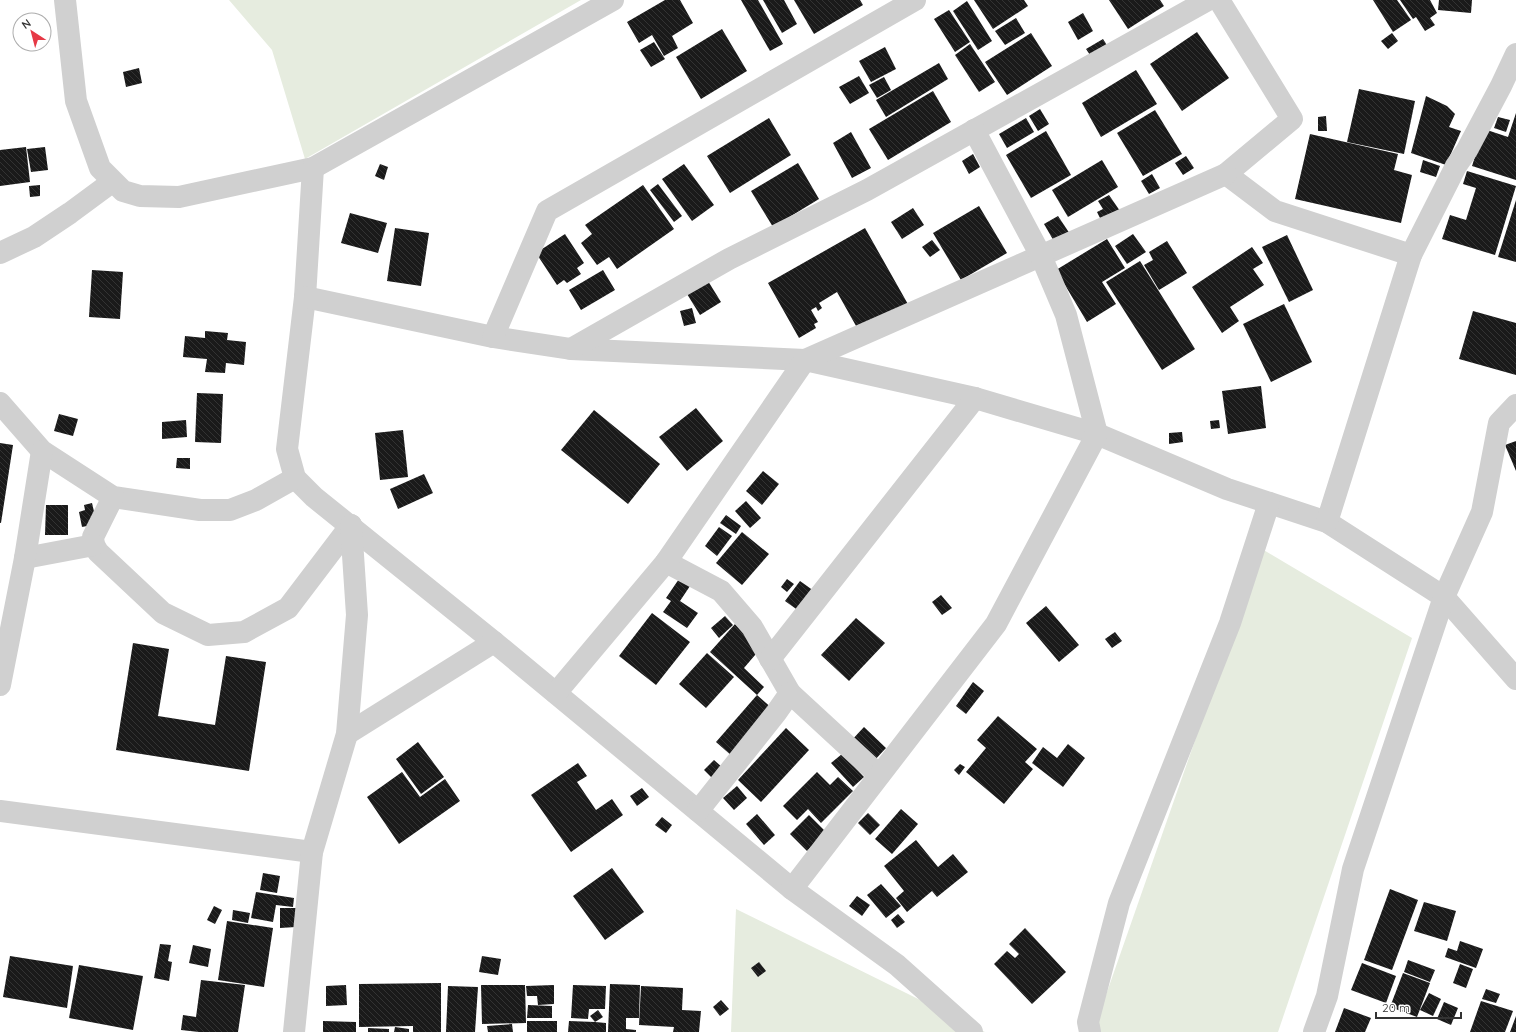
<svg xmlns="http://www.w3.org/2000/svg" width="1516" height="1032" font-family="Quicksand,sans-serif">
<defs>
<pattern id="building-back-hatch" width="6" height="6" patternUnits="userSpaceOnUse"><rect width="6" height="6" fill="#1a1a1a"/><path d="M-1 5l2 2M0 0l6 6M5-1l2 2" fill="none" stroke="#333"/></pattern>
</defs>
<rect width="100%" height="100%" fill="#fff"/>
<g fill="#e6ecdf">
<path d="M229,0H581L305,159L272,50Z"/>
<path d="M1262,549L1412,638L1278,1032H1093Z"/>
<path d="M736,909L985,1032H731Z"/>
</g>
<g fill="url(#building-back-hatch)">
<path d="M665,0H680L693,23L672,36L678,48L664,56L652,35L639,43L627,22Z"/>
<path d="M741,0H758L783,44L770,51Z"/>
<path d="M763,0H784L797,24L782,33Z"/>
<path d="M794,0H860L863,5L814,34Z"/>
<path d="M974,0H1024L1028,6L993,29Z"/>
<path d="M1109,0H1160L1164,6L1128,29Z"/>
<path d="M1373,0H1397L1411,20L1393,32Z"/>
<path d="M1400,0H1430L1437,13L1430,18L1435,25L1425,31L1416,17L1413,19Z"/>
<path d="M1439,0H1472L1471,13L1438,10Z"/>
<path d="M967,1L992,41L978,50L953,11Z"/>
<path d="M949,10L970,42L955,52L934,19Z"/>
<path d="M1083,13L1093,31L1078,40L1068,22Z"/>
<path d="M1016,18L1025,33L1005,45L995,31Z"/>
<path d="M722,29L747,71L701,99L676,57Z"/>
<path d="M1197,32L1229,78L1182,111L1150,64Z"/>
<path d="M1031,33L1052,66L1007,95L985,62Z"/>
<path d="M1392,33L1398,41L1388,49L1381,41Z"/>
<path d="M1103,39L1110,50L1094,61L1086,49Z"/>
<path d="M654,42L665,59L651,67L640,50Z"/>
<path d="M970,44L995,82L979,92L955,55Z"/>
<path d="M885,47L896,69L871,82L859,61Z"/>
<path d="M939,63L948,79L886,117L876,100Z"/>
<path d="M139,68L142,83L126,87L123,72Z"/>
<path d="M1136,70L1157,104L1101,137L1082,103Z"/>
<path d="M859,76L869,93L850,104L839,87Z"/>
<path d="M884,77L891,90L877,98L869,85Z"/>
<path d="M1359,89L1415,101L1404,154L1347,142Z"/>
<path d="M933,91L951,122L888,160L869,129Z"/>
<path d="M1426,96L1447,106L1455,114L1449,127L1461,131L1446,165L1411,153Z"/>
<path d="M1040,109L1049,124L1038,131L1029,116Z"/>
<path d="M1155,110L1182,154L1143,176L1117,133Z"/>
<path d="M1516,113V180L1472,166L1484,129L1508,137Z"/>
<path d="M1326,116L1327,131H1318V117Z"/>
<path d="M1498,117L1510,120L1506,132L1494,128Z"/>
<path d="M769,118L791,155L730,193L707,156Z"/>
<path d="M1026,118L1034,132L1007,148L999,134Z"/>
<path d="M1046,131L1071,175L1031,198L1006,155Z"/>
<path d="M851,132L871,168L852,178L833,143Z"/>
<path d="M1310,134L1398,154L1394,170L1412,175L1401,223L1295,199Z"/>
<path d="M26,147L30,182L0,186V150Z"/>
<path d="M45,147L48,170L31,172L27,149Z"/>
<path d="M973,154L980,167L969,174L962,161Z"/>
<path d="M1186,156L1194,168L1183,175L1175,163Z"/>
<path d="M1102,160L1118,187L1068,217L1052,190Z"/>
<path d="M1423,160L1440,166L1436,177L1420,172Z"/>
<path d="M798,163L819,199L773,227L751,191Z"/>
<path d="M380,164L388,167L384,180L375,176Z"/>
<path d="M684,164L714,205L692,221L662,179Z"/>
<path d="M1467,171L1516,186L1495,255L1442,239L1450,215L1466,220L1476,188L1463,184Z"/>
<path d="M1152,174L1160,188L1149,194L1141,181Z"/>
<path d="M658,184L682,216L674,222L650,190Z"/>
<path d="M40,185V196L30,197L29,186Z"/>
<path d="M643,185L674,229L617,269L609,257L597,265L581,243L592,234L585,225Z"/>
<path d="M1109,195L1120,211L1102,222L1097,212L1103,209L1098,201Z"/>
<path d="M1516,200V262L1498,257Z"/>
<path d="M979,206L1007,253L961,280L933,233Z"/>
<path d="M913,208L924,225L902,239L891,222Z"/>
<path d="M350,213L387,223L378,253L341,243Z"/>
<path d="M1058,216L1070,234L1055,243L1044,224Z"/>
<path d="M395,228L429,233L421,286L387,281Z"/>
<path d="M865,228L909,306L860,333L837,292L819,303L822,308L818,311L816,307L811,310L818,322L814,324L816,328L799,338L768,283Z"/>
<path d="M565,234L584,263L577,268L581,274L567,283L564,280L557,285L536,253Z"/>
<path d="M1133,234L1146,252L1127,264L1115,246Z"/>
<path d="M1287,235L1313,290L1289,302L1262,247Z"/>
<path d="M1107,239L1125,268L1102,282L1116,304L1087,322L1056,270Z"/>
<path d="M932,240L940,250L930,257L922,247Z"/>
<path d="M1167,241L1187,273L1159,290L1144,265L1153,260L1149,252Z"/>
<path d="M1252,247L1263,263L1253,269L1264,285L1230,307L1239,321L1222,333L1192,287Z"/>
<path d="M1140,261L1195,349L1162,370L1106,282Z"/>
<path d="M92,270L123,272L120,319L89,317Z"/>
<path d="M603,270L615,290L581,310L569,290Z"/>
<path d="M708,281L721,302L700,315L687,294Z"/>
<path d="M1284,304L1312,362L1271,382L1243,324Z"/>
<path d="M692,308L696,323L684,326L680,311Z"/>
<path d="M1473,311L1516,323V375L1459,359Z"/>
<path d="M205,331L228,333L227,340L246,342L244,365L226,363L225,373L205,372L207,359L183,357L185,336L205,338Z"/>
<path d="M1261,386L1266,428L1228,434L1222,391Z"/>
<path d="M197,393L223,394L221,443L195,442Z"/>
<path d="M696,408L723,441L687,471L659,437Z"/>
<path d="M594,410L660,464L628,504L561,450Z"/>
<path d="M59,414L78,419L73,436L54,431Z"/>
<path d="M186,420L187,437L162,439V422Z"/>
<path d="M1219,420L1220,428L1211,429L1210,421Z"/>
<path d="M403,430L408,477L380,480L375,433Z"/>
<path d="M1182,432L1183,442L1169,444V433Z"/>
<path d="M1516,441V471L1505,445Z"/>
<path d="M0,443L13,445L1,523H0Z"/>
<path d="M177,458H190V469L176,468Z"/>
<path d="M763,471L779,484L762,505L746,491Z"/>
<path d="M424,474L433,493L398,509L390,489Z"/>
<path d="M746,501L761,518L750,528L735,511Z"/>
<path d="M92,503L97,524L82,527L79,512L85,510L84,505Z"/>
<path d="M46,505H68V535H45Z"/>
<path d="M726,515L741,526L736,534L720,523Z"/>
<path d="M719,527L732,536L717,556L705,546Z"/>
<path d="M742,532L769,554L742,585L716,563Z"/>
<path d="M681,576L692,583L680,601L698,613L687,628L663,612L671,601L666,598Z"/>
<path d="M787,579L794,584L787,592L781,587Z"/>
<path d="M800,581L814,591L799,611L785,601Z"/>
<path d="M941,595L952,608L942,615L932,602Z"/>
<path d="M1046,606L1079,645L1059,662L1026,623Z"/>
<path d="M652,613L690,642L656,685L619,656Z"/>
<path d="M725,616L733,625L719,638L711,628Z"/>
<path d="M856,618L885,643L849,681L821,655Z"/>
<path d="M735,624L761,648L744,668L764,687L757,695L710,652Z"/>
<path d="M1115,632L1122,641L1112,648L1105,639Z"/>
<path d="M133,643L169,649L158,716L215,725L226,656L266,662L249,771L116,750Z"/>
<path d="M707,653L734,677L706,708L679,684Z"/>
<path d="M973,682L984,691L966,714L956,706Z"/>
<path d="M757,695L773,709L732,756L716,742Z"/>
<path d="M998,716L1037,749L1025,762L1033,769L1004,804L966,772L986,748L977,740Z"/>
<path d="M864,727L886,748L872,763L850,742Z"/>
<path d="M786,728L809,750L761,802L738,780Z"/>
<path d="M418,742L444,777L421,794L396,759Z"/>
<path d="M1068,744L1085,758L1063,787L1032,763L1043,747L1057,758Z"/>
<path d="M842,754L864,777L853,787L831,763Z"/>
<path d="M714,760L723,768L713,779L704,770Z"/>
<path d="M578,763L587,776L577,782L596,810L612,799L623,815L571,852L531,795Z"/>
<path d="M960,764L965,767L959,775L954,770Z"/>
<path d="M402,772L420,797L445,779L460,801L399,844L367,797Z"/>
<path d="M817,772L830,785L838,777L853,791L821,823L808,809L797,820L783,806Z"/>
<path d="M737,786L747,798L734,810L723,798Z"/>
<path d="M642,788L649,797L637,806L630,796Z"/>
<path d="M901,809L918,824L892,854L875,839Z"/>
<path d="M868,813L880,825L870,835L858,823Z"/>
<path d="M757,814L775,835L764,845L746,824Z"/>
<path d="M809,815L826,832L807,851L790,834Z"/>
<path d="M662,817L672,825L666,833L655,825Z"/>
<path d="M916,840L938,867L953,854L968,872L937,897L932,891L907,912L896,898L904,891L884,866Z"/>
<path d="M612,868L644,912L605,940L573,896Z"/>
<path d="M263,873L280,876L277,893L260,890Z"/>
<path d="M881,884L901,906L886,918L867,895Z"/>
<path d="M1390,889L1418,900L1392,970L1364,960Z"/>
<path d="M256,892L294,898L293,907L276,905L273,922L251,918Z"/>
<path d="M857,896L870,905L862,916L849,906Z"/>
<path d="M1424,902L1456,911L1447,941L1414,931Z"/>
<path d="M214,906L222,910L215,924L207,920Z"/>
<path d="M280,908H296V927L280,928Z"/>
<path d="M233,910L250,913L248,923L232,920Z"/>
<path d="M898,914L905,922L897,928L891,920Z"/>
<path d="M227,921L273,928L264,987L218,980Z"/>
<path d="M1025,928L1066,972L1032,1004L994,964L1007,951L1015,958L1019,954L1009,944Z"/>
<path d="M1460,941L1483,949L1476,968L1445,957L1448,948L1457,951Z"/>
<path d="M160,944L171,945L168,961L172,962L169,981L154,978Z"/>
<path d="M193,945L211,949L208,967L189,963Z"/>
<path d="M10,956L73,966L67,1008L3,997Z"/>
<path d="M482,956L501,959L498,975L479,972Z"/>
<path d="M1408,960L1435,970L1430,982L1404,972Z"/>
<path d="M759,962L766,971L758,977L751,968Z"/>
<path d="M1362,963L1396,976L1386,1003L1351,990Z"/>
<path d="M1460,964L1473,969L1466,988L1453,983Z"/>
<path d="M79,965L143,976L133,1030L69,1018Z"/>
<path d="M1403,973L1430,983L1417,1017L1390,1007Z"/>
<path d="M201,980L245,985L238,1032H199L181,1030L183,1015L196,1017Z"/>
<path d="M441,983V1032H413V1026L359,1027V984Z"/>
<path d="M610,984L640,985L639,1018H626V1029L636,1030V1032H608Z"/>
<path d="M346,985L347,1005L326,1006V986Z"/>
<path d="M481,985H525L526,1023L482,1024Z"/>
<path d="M554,985V1004L538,1005L537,996H527L526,986Z"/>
<path d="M573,985L606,986L605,1009H589L588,1019L571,1018Z"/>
<path d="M448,986L478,987L475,1032H446Z"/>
<path d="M641,986L683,988L682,1010L701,1011L699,1032H673L674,1027L639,1025Z"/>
<path d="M1486,989L1500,994L1496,1003L1482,999Z"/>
<path d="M1429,993L1441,999L1433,1016L1420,1010Z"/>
<path d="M721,1000L729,1009L720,1016L713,1007Z"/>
<path d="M1481,1001L1513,1011L1505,1032H1470Z"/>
<path d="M1444,1002L1458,1008L1451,1025L1437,1019Z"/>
<path d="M528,1005L552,1006V1018H527Z"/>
<path d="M1344,1008L1371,1018L1365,1032H1335Z"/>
<path d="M598,1010L603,1017L595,1022L606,1023V1032H568L569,1021L595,1022L590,1016Z"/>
<path d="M1516,1016V1032H1510Z"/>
<path d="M323,1021L356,1022V1032H323Z"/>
<rect x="527" y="1021" width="30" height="11"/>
<path d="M512,1024L513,1032H488L487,1026Z"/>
<path d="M395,1027L409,1029V1032H394Z"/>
<path d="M368,1028L389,1029V1032H368Z"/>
</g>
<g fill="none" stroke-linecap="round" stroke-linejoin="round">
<g stroke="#d0d0d0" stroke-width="22">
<path d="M65,0L76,101L100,168L123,191L140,196L179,197L313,168L613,0"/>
<path d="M1219,0L1292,119L1226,174L1275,211L1411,255"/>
<path d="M313,168L305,297L287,449L295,478L314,497L494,642L792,889L897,965L972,1032"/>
<path d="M0,253L34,237L70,213L112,182"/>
<path d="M305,297L493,337L571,349L805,360L975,398L1097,434L1227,489L1327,522L1444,597L1516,679"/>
<path d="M493,337L547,211L915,0"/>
<path d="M571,349L729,259L867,190L1208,0"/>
<path d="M0,403L42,451L113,497L200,510H230L256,500L295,478"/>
<path d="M113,497L93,537L94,545L98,552L163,613L208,635L244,632L288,608L351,525"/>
<path d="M1327,522L1411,255L1456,166L1467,150L1501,86L1516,54"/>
<path d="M25,558L94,545"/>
<path d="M666,562L721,591L752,627L790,693L879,775"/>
<path d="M770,659L975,398"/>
<path d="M0,685L25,558L42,451"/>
<path d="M556,693L666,562L805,360L1226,174"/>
<path d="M347,734L494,642"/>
<path d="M0,811L312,852"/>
<path d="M698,811L776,713L790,693"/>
<path d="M792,889L996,624L1097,434L1066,315L1041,256L974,130"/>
<path d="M294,1032L312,852L347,734L357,615L351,525"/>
<path d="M1090,1032L1088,1022L1119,903L1230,623L1269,503"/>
<path d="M1314,1032L1327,996L1353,869L1444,597L1482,512L1499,423L1516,405"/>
</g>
</g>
<g transform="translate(32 32) rotate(324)"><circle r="19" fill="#ffffff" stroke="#adadad"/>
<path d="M0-3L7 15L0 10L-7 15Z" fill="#e63946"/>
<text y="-6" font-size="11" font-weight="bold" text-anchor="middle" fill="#333333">N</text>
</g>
<path d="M1376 1012v6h85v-6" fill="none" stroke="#333333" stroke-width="2"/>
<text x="1382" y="1012" font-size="12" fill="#333333" stroke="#ffffff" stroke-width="3" paint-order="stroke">20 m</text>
</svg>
